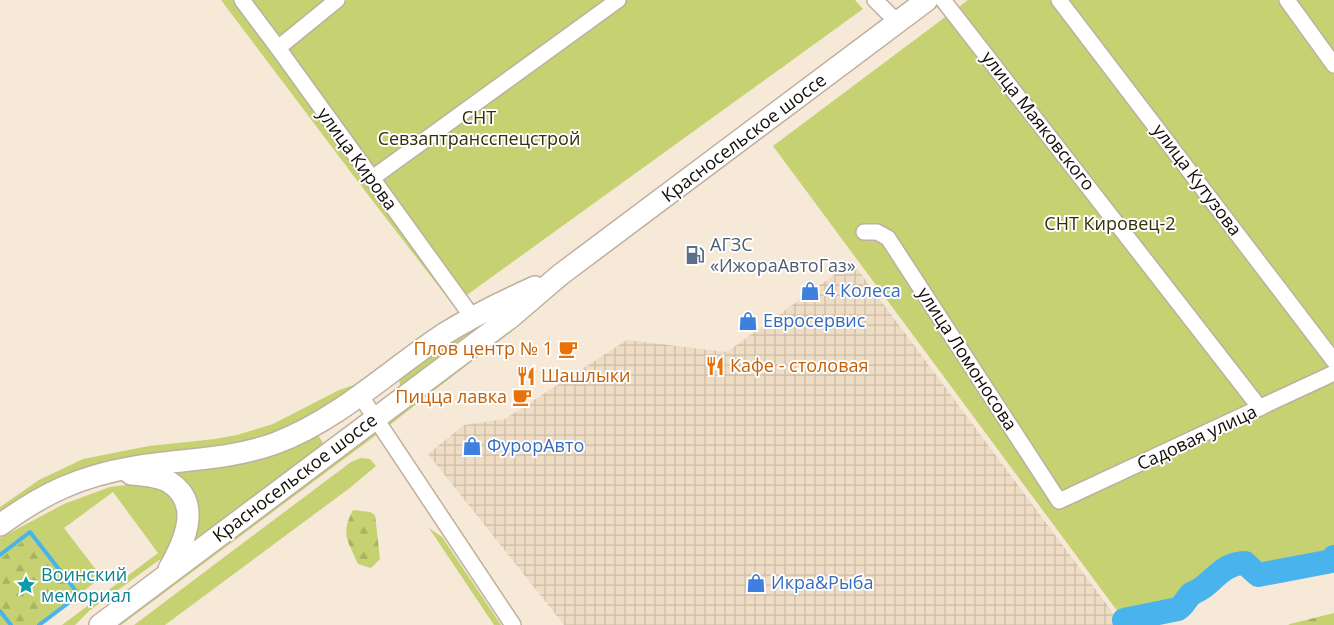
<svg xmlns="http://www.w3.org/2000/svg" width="1334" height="625" font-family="'Open Sans',sans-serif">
<defs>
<pattern id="industrial-grid" width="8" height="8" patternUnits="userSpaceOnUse" patternTransform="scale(1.25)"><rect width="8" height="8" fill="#eedcc4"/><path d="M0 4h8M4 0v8" fill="none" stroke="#cbbca7"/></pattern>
<pattern id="forest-firs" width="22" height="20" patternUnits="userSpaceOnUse" patternTransform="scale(1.25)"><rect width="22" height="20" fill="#c6d171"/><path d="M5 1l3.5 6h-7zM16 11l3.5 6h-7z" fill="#a9b260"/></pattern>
</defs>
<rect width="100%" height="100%" fill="#f6e9d7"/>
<path fill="url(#industrial-grid)" d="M852,262L1122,625H564L428,454L464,425L505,419L627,340L727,352Z"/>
<g fill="#c6d171">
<path d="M221,0H855L863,9L453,305L362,187Z"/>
<path d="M968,0H1334V557L1332,561L1262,583L1258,575L1245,563C1226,563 1216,578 1202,588C1198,591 1195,592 1191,594C1186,599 1185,604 1178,609L1124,620L773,146Z"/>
<path d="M499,315L400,388L399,376L435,350Z"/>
<path d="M510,325L512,330L391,424L121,625H111Z"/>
<path d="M360,383L300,422L260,439L224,447L0,516V507L3,505L39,480L83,459L149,446L215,439L237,435L273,424L339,390Z"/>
<path d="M317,433L324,445L194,540L170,473L251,462L278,454Z"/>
<path d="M361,458L370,459L376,466L351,487L165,625H134L351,462Z"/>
<path d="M141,483C161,484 170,494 180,510L173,547L162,558L89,611L75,625H62L158,553L113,492L64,528L97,571L94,583L39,625H0V538L64,504L80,498L110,487Z"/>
<path d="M429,528L442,537L501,625H494Z"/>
</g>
<g fill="url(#forest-firs)">
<path d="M353,510L370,512L375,515L380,559L371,568L358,564C348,540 340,535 353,510Z"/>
<path d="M30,536L74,594L33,625H15L0,605V559Z"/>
<path d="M1334,613V625H1288L1290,624Z"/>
</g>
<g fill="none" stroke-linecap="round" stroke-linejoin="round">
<g stroke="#48b3ed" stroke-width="4">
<path d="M0,555L30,532L79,595L39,625"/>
<path d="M0,611L11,625"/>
</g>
<path stroke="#48b3ed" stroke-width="24" d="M1124,620L1178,609C1185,604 1186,599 1191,594C1195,592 1198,591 1202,588C1216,578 1225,563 1245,563L1258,575L1332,561L1334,557"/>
<g stroke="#bdb09f" stroke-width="18">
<g id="street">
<path d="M242,0L278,48L473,318"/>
<path d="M875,0L897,22"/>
<path d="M943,0L1260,408"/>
<path d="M1059,0L1334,361"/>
<path d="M1287,0L1334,65"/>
<path d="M278,48L337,0"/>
<path d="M371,179L618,0"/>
<path d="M864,232H877L888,238L1059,501L1334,373"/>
<path d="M360,395L513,625"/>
</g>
</g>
<g stroke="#bdb09f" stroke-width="24">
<g id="secondary">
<path d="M131,474C143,475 158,476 169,482C203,503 184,543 169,569"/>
<path d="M0,525C44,493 80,476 134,467C181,459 230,460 276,443C339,419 388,371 444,334C473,316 504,301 535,287"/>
<path d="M100,625L511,317L560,275L927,0"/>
</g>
</g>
<use href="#street" stroke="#fff" stroke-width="15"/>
<use href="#secondary" stroke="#fff" stroke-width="21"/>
</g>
<defs>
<g id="fuel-bare" transform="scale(1.5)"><path d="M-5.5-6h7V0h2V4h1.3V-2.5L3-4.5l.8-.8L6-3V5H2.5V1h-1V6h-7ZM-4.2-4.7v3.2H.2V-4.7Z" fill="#5c6f8a" stroke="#fff" stroke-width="2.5" paint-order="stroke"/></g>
<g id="shop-bare" transform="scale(1.5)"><path d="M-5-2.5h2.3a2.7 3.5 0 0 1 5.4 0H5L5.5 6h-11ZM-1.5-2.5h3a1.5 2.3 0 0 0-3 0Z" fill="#3f7fe0" stroke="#fff" stroke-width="2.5" paint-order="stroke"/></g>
<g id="cafe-bare" transform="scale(1.5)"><path d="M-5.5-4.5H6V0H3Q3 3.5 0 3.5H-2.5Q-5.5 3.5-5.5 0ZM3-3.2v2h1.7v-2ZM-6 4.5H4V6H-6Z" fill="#e8710a" stroke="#fff" stroke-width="2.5" paint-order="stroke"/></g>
<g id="restaurant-bare" transform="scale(1.5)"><path d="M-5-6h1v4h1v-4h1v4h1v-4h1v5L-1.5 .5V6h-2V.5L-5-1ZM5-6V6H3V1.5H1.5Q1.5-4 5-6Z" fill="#e8710a" stroke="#fff" stroke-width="2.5" paint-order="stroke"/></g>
<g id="sight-bare" transform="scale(1.5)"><path d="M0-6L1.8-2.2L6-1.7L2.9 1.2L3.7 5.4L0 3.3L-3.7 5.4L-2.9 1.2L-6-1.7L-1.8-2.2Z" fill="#0f9aa8" stroke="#fff" stroke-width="2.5" paint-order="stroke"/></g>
</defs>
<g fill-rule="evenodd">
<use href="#fuel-bare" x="695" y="255"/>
<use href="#shop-bare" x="810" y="291"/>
<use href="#shop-bare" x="748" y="321"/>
<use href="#cafe-bare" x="568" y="349"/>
<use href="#restaurant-bare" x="715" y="366"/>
<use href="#restaurant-bare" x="526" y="376"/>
<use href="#cafe-bare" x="522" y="397"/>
<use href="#shop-bare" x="472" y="446"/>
<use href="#shop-bare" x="756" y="583"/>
<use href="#sight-bare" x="26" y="585"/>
</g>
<g text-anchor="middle" stroke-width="4" stroke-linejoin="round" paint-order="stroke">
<g font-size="18" fill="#2f3306" stroke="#fff">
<text x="479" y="124">СНТ<tspan x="479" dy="21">Севзаптрансспецстрой</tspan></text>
<text x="1110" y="230">СНТ Кировец-2</text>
</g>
<g font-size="18" fill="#110d07" stroke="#fff">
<text transform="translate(1038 121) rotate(52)" y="6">улица Маяковского</text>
<text transform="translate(744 138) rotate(-37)" y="6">Красносельское шоссе</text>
<text transform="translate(357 159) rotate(54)" y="6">улица Кирова</text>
<text transform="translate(1197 180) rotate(53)" y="6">улица Кутузова</text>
<text transform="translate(967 359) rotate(57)" y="6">улица Ломоносова</text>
<text transform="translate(1197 438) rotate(-25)" y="6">Садовая улица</text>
<text transform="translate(295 478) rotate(-37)" y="6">Красносельское шоссе</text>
</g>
<g font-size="18" fill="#4e5e75" stroke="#fff" text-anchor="start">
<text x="710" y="251">АГЗС<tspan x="710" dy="21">«ИжораАвтоГаз»</tspan></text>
</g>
<g font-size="18" fill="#366cbe" stroke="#fff" text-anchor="start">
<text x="825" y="297">4 Колеса</text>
<text x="763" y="327">Евросервис</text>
<text x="487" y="452">ФурорАвто</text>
<text x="771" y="589">Икра&amp;Рыба</text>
</g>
<g font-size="18" fill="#c56008" stroke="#fff" text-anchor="end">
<text x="553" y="355">Плов центр № 1</text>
<text x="730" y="372" text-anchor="start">Кафе - столовая</text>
<text x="541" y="382" text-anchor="start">Шашлыки</text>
<text x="507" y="403">Пицца лавка</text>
</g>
<g font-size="18" fill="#0d838f" stroke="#fff" text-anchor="start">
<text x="41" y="581">Воинский<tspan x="41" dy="21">мемориал</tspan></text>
</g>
</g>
</svg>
